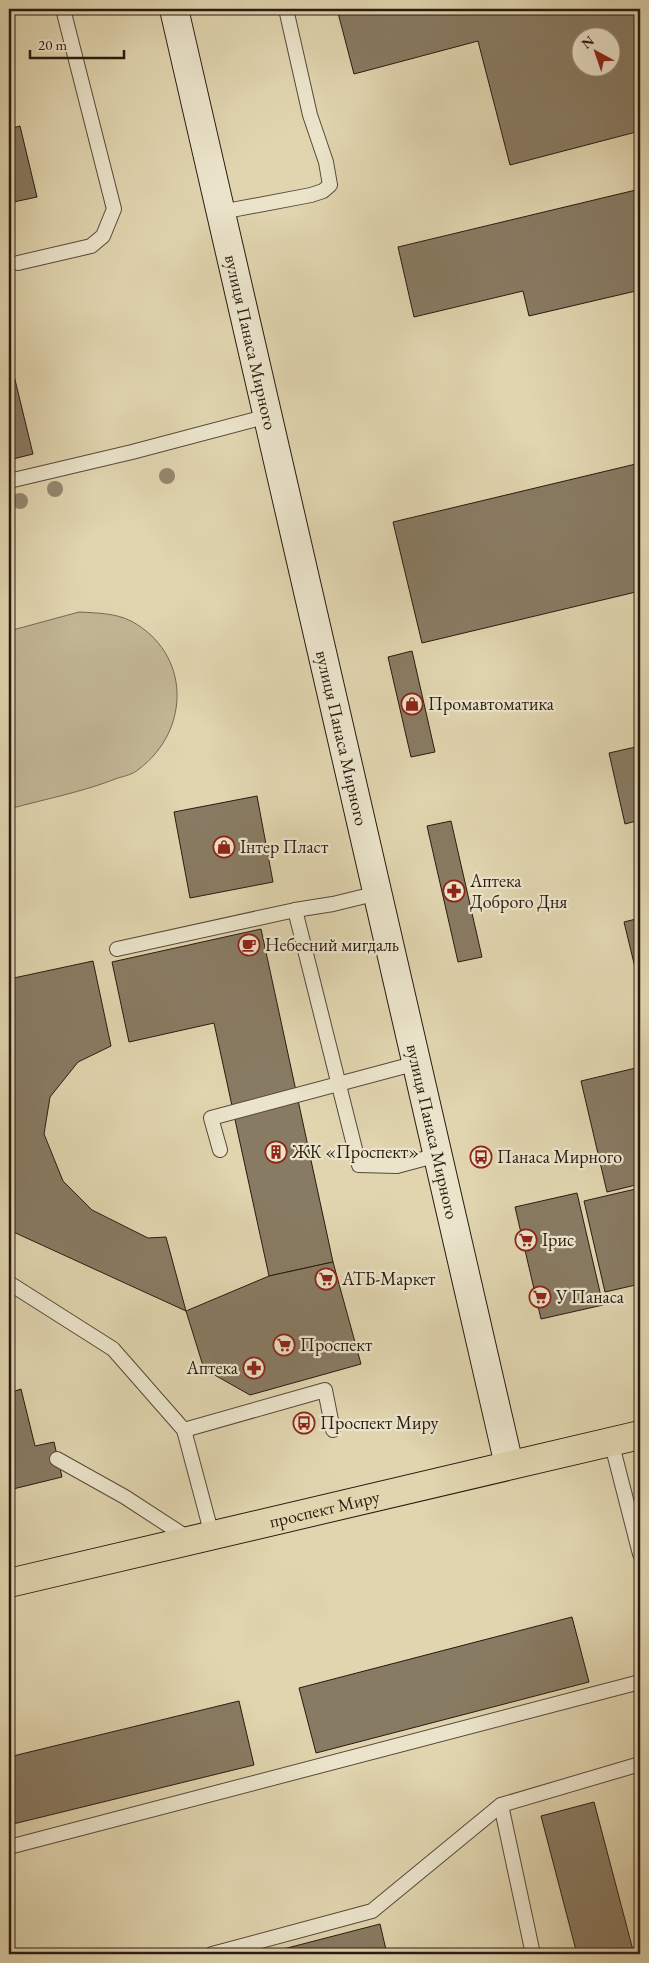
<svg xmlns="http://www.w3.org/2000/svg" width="649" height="1963" font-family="'EB Garamond',serif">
<rect width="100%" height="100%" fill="#e0d5af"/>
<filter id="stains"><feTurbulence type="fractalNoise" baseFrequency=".004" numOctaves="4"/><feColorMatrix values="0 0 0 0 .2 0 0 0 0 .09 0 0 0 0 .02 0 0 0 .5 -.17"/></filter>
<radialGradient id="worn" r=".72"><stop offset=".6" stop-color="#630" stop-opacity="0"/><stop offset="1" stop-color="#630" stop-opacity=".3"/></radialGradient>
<path fill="#c1b594" stroke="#756852" d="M79,612C97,613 115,613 131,621C191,653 191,730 139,769C134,774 125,776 118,778C83,792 45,799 9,809V631Z"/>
<g fill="#887b63" stroke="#291a10" fill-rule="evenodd">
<path d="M337,9H640V131L510,165L478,41L354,74ZM582,38H612V68H582Z"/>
<path d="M20,126L37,197L9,203V129Z"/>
<path d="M640,189V290L529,316L523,291L414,317L398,247Z"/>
<path d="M9,355L33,454L9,460Z"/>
<path d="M640,463V591L422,643L393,522Z"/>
<path d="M412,651L435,752L411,757L388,657Z"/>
<path d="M640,746V820L625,824L609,753Z"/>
<path d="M257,796L273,882L190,898L174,812Z"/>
<path d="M451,821L482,957L458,962L427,826Z"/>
<path d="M640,918V988L624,922Z"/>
<path d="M261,929L333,1262L269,1276L214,1023L129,1042L112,962Z"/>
<path d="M93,961L111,1046L78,1062L50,1097L44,1134L63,1181L92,1210L148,1238L166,1237L186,1311L9,1230V979Z"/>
<path d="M640,1067V1184L607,1192L581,1081Z"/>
<path d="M640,1188V1284L605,1292L584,1201Z"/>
<path d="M577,1193L603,1305L541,1319L515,1207Z"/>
<path d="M333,1262L361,1364L250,1395L204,1369L186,1311L269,1276Z"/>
<path d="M21,1389L35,1446L54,1442L62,1477L9,1490V1393Z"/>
<path d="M572,1617L589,1682L316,1753L299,1688Z"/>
<path d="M239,1701L254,1765L9,1825V1757Z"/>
<path d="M594,1802L634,1954H577L541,1816Z"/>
<path d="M380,1924L387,1954H264Z"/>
</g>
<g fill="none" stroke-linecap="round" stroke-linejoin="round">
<g stroke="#574938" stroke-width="16">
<g id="service">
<path d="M221,212L311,195L323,191L330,185L326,162L310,115L286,9"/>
<path d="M18,263L91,246L103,236L114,209L63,9"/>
<path d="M9,481L132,452L268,416"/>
<path d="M295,910L359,1165L397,1166L438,1155"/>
<path d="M117,949L295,910L333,904L378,893"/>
<path d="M220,1150L211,1118L417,1063"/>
<path d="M9,1283L113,1349L184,1430L212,1535"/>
<path d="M184,1430L325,1390L333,1430"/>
<path d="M611,1441L640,1554"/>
<path d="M57,1459L125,1497L191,1540"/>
<path d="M501,1805L533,1954"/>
<path d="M9,1847L640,1682"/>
<path d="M212,1954L372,1911L501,1805L640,1764"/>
</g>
</g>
<g stroke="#291a10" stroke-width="30">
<g id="secondary">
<path id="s1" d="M174,9L509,1465"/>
</g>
</g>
<g stroke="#291a10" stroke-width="30">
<g id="primary">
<path id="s2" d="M9,1583L640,1435"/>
</g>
</g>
<use href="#service" stroke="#ebe4cb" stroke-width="14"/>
<use href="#secondary" stroke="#ebe4cb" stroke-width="28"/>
<use href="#primary" stroke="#e0d5af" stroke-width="28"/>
</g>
<g fill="#95876e">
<circle cx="167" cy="476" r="8"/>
<circle cx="55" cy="489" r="8"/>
<circle cx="20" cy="501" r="8"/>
</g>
<defs>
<g id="shop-ring" transform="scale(1.125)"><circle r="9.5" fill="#ebe4cb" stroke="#8f2418" stroke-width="1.5"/><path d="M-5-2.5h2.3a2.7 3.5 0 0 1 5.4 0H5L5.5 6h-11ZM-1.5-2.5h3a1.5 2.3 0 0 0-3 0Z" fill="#8f2418"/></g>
<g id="pharmacy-ring" transform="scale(1.125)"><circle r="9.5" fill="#ebe4cb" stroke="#8f2418" stroke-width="1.5"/><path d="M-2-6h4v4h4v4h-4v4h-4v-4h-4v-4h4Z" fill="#8f2418"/></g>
<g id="cafe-ring" transform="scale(1.125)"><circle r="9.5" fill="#ebe4cb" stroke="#8f2418" stroke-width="1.5"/><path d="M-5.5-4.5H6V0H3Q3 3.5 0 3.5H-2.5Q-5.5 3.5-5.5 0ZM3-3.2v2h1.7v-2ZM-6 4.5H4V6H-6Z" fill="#8f2418"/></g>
<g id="building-ring" transform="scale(1.125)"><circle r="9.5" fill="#ebe4cb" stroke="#8f2418" stroke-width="1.5"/><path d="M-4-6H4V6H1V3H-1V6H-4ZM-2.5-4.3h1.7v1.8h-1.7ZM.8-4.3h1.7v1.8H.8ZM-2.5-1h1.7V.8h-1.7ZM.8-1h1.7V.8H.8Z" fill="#8f2418"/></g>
<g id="bus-ring" transform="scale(1.125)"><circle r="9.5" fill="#ebe4cb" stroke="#8f2418" stroke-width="1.5"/><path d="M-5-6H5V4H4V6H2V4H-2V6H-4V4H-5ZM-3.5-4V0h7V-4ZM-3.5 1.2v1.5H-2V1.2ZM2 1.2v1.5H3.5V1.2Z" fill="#8f2418"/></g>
<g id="supermarket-ring" transform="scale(1.125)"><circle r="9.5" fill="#ebe4cb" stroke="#8f2418" stroke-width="1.5"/><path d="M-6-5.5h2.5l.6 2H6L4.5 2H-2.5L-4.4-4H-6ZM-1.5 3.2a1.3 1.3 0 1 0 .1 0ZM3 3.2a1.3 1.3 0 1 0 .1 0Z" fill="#8f2418"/></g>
</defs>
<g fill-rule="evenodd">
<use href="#shop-ring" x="412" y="704"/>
<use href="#shop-ring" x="224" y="847"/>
<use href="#pharmacy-ring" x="454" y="891"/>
<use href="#cafe-ring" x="249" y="945"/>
<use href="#building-ring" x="276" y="1152"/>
<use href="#bus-ring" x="481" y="1157"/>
<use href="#supermarket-ring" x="526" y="1240"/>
<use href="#supermarket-ring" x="326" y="1279"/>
<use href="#supermarket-ring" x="540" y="1297"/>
<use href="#supermarket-ring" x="284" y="1345"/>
<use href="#pharmacy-ring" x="254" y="1368"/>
<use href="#bus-ring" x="304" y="1423"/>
</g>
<g text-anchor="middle" stroke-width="4.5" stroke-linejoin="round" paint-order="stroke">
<g font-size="18" fill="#291a10" stroke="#ebe4cb">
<text dy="6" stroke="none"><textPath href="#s1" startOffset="342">вулиця Панаса Мирного</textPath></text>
<text dy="6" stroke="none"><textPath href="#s1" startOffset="748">вулиця Панаса Мирного</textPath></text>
<text dy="6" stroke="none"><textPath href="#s1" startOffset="1152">вулиця Панаса Мирного</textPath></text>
<text dy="6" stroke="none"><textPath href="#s2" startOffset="324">проспект Миру</textPath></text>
</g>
<g font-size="18" fill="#291a10" stroke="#ebe4cb" text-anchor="start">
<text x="428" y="710">Промавтоматика</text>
<text x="240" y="853">Інтер Пласт</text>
<text x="470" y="887">Аптека<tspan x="470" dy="21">Доброго Дня</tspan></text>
<text x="265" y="951">Небесний мигдаль</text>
<text x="292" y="1158">ЖК «Проспект»</text>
<text x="497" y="1163">Панаса Мирного</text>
<text x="542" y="1246">Ірис</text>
<text x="342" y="1285">АТБ-Маркет</text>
<text x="556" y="1303">У Панаса</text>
<text x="300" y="1351">Проспект</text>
<text x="238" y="1374" text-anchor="end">Аптека</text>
<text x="320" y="1429">Проспект Миру</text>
</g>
</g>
<rect width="649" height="1963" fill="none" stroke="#e0d5af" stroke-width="30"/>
<rect x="10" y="10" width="629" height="1943" fill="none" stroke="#291a10" stroke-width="2.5"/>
<rect x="15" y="15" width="619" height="1933" fill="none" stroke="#291a10"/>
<g transform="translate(596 52) rotate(320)"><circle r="24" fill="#ebe4cb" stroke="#9d9380"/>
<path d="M0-4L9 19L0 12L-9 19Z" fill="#8f2418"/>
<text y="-8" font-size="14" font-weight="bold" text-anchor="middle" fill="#291a10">N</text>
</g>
<path d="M30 50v8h94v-8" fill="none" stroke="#291a10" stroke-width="2.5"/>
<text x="38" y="50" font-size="15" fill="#291a10" stroke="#ebe4cb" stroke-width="4" paint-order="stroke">20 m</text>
<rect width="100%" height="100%" filter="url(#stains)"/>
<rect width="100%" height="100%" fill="url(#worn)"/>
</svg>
